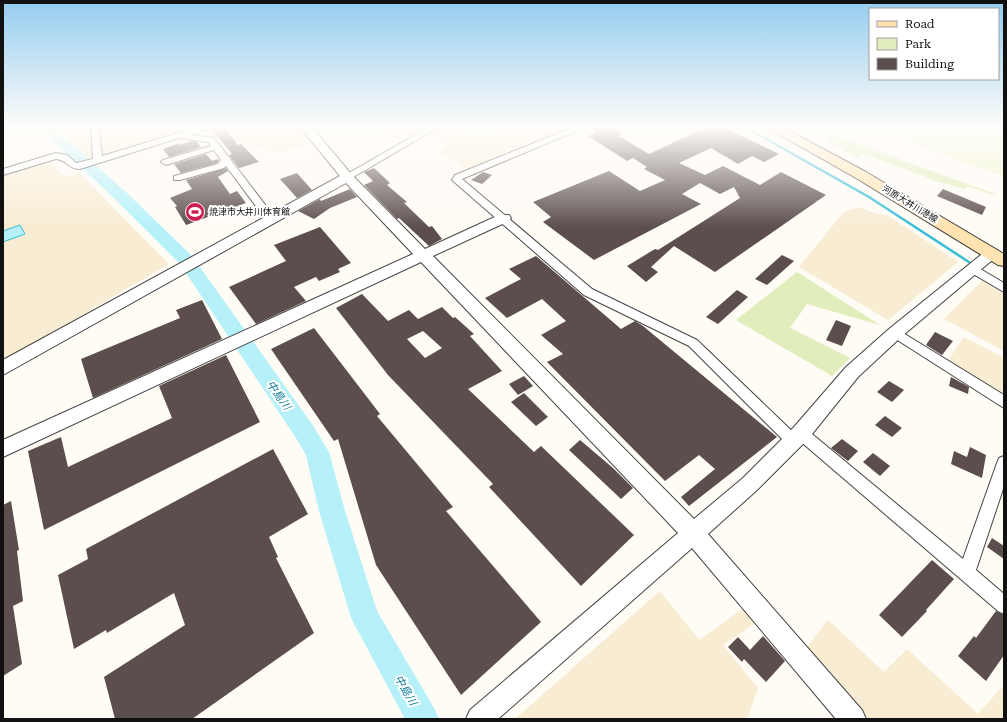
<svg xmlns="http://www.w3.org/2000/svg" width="1007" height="722" font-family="'Roboto Serif','Noto Sans JP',serif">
<rect width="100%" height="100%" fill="#fffbf5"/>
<g fill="#f8ecd2">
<path d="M56,127H204L89,161Z"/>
<path d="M234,127H296L308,144L277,153L212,135Z"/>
<path d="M378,127H426L399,141Z"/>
<path d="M439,127H448L468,139L474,137L490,138L504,127H566L572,131L467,169L439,153L447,145L445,139L431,131Z"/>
<path d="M48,162L65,177L80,174L169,264L3,361V176Z"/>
<path d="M858,207L877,214L887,215L958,262L888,320L799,267L843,213Z"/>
<path d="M984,279L1004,292V351L944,319Z"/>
<path d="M964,337L1004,358V398L947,362Z"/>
<path d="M660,591L699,640L745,607L757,622L723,645L758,688L747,719H515Z"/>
<path d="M828,620L884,672L907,649L978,714L1004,685V719H863L803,652Z"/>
</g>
<g fill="#e1edbb">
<path d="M833,135L995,194L993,195L967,186L965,189L939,182L864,154L858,158L826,141Z"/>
<path d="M797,272L880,325L807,304L790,328L850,358L832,376L736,320Z"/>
</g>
<path fill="#f0f4cd" d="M871,127H1004V177Z"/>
<path fill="#b6f1fa" stroke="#37bdd7" d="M20,225L25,234L3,242V231Z"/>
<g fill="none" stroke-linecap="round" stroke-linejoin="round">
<path stroke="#37bdd7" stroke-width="2.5" d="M745,127L869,197L975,266"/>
<path fill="#b6f1fa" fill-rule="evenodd" d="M38,127H53L127,193L192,256L312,424L329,452L345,511L377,611L434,708L439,719H405L351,618L319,511L306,455L296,438L180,264L115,199Z"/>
</g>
<g fill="#5b4e4c" fill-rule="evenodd">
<path d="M219,127H224L238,145L241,144L259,162L239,168L229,155L232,154L212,129Z"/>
<path d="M595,127H612L623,135L619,136L649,154L706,127H723L779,154L764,162L752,156L738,164L711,148L679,163L705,175L723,166L760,185L781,172L826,195L715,272L674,246L651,267L658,272L646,282L627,266L655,249L658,250L740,198L734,187L720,194L700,183L682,194L701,204L594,260L543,222L551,217L533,202L609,171L640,191L665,180L644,169L647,167L633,158L627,161L596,141L588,136L595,133Z"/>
<path d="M192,141L197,142L201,147L169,157L163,149L179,143L180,145Z"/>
<path d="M206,154L212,161L218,159L219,160L217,163L181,173L174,164Z"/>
<path d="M226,168L228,171L218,177L230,194L237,191L246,203L186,225L175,207L177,206L170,198L192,189L186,180Z"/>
<path d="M374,168L390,183L387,185L407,202L404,203L429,227L432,226L442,239L429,246L399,218L397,219L364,185L373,181L364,172Z"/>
<path d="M483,172L492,175L482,184L471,180Z"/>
<path d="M297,173L312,190L297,198L280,179Z"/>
<path d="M350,189L357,197L330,208L314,219L298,211L320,199L321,201Z"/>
<path d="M943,189L986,207L982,215L937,196Z"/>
<path d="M320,227L351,263L338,269L340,272L319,281L316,277L294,287L306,301L256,324L229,287L286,261L274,245Z"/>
<path d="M782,255L794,261L767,285L755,279Z"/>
<path d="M536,256L621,329L635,321L643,326L777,437L689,506L681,497L715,469L699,455L665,481L547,362L563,354L541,335L566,321L542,299L507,318L485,298L521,279L509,269Z"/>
<path d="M737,290L748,297L718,324L706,317Z"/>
<path d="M362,294L388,321L409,310L418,319L442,307L453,318L455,317L474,334L470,336L502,371L468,389L534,452L541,446L634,535L581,586L489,487L493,484L388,375L336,308ZM423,331L442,348L425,358L407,339Z"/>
<path d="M202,300L222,339L93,398L81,359L180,318L176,310Z"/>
<path d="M836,320L851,326L842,346L826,340Z"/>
<path d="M314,328L380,414L377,416L453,507L446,511L541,622L461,695L376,565L338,439L334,441L271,349Z"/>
<path d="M935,332L953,341L942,355L926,345Z"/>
<path d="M226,355L260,422L44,530L28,451L61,437L68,467L172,418L159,386Z"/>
<path d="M524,376L533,386L518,395L509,384Z"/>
<path d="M951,377L969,387L968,394L949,386Z"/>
<path d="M889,381L904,390L892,402L877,392Z"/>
<path d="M524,393L548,417L536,426L511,402Z"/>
<path d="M885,416L902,428L892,437L875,425Z"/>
<path d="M842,439L858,451L848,461L831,448Z"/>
<path d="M580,440L613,468L633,488L621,499L569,450Z"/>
<path d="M970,447L986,455L982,478L951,464L954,451L967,457Z"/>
<path d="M273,449L308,514L269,537L278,557L276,558L314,633L192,719H115L104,677L185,625L174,593L107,633L106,630L74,649L58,575L88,559L86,549Z"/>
<path d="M873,453L890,466L880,476L863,462Z"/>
<path d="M11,501L19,550L17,551L23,601L13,606L22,664L3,676V505Z"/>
<path d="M992,538L1004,546V559L987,547Z"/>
<path d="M932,560L954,579L926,610L927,611L902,637L879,615Z"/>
<path d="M996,611L1004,615V655L986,681L958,656L974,636L976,638Z"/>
<path d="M763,636L785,661L766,682L744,659L742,662L728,647L738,637L750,650Z"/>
</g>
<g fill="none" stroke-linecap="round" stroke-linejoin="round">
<g stroke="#444" stroke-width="2">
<g id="minor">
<path d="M91,127H99L102,156L198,127H211L190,135L214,138L276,219L271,222L267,221L226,166L224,168L180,180H174V176L218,164L221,160L214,150L166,165L161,162L163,160L211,146L208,142L179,138L80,169C68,169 67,160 56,159L3,175V169L56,153L67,155L76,163L93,159Z"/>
<path d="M429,127H439L350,179L347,180L342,177Z"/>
<path d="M574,127H586L462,179L592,289L697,340L794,433L796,429L801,427L806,429L963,559L997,463L999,458L1004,456V486L976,570L1004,594V614L998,611L800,441L798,445L793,447L788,445L689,346L584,295L452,180L455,175Z"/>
<path d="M972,264L1004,283V292L968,271L966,268Z"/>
<path d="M895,328L1004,395V408L891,336L889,333L891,330Z"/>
</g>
</g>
<g stroke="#444" stroke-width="2">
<path id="tertiary" d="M300,127H312L351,174L425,249L499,215H509L511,218L509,221L433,256L694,519L743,478L794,427L846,367L889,329L987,250H997L999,253L997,256L901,337L858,377L808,439L757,490L708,534L862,710L866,719H836L692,548L498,719H466L470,710L678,533L421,262L3,457V440L413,254L346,183L3,375V360L340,176Z"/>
</g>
<g stroke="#333" stroke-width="2">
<path id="secondary" d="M766,127H782L866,172L1004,254V266L998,265L856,178Z"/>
</g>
<use href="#minor" fill="#fff" fill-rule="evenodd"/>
<use href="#tertiary" fill="#fff" fill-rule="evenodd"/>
<use href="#secondary" fill="#ffe3b0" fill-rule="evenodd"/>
</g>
<linearGradient id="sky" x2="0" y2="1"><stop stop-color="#94ccef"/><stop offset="0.56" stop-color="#fffdfa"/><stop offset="1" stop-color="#fffdfa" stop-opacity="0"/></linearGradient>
<rect width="1007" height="228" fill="url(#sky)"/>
<defs>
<g id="stadium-disc" transform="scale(1)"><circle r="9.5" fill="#cc1e50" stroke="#fff"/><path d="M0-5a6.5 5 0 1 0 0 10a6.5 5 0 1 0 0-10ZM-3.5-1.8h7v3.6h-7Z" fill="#fff"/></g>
</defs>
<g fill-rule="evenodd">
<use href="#stadium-disc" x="195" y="212"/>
</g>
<g text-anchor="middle" stroke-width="4" stroke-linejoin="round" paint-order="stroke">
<g font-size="9" fill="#111" stroke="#fff">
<text transform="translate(910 204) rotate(31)" y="3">河原大井川港線</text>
</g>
<g font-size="9" fill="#111" stroke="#fff" text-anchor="start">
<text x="209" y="215">焼津市大井川体育館</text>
</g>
<g font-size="11" font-style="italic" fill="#0f7b96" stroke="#fff">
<text transform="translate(279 395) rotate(55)" y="4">中島川</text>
<text transform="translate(406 690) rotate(60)" y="4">中島川</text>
</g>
</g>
<rect width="1007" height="722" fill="none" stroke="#111111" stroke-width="8"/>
<rect x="869" y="8" width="130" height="72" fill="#ffffff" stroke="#a0a0a0"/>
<rect x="877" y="21" width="20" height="6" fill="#ffe3b0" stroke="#a0a0a0"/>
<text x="905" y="28" font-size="12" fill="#111111">Road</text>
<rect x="877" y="38" width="20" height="12" fill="#e1edbb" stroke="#a0a0a0"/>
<text x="905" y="48" font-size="12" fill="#111111">Park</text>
<rect x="877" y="58" width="20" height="12" fill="#5b4e4c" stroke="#a0a0a0"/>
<text x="905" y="68" font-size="12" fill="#111111">Building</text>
</svg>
